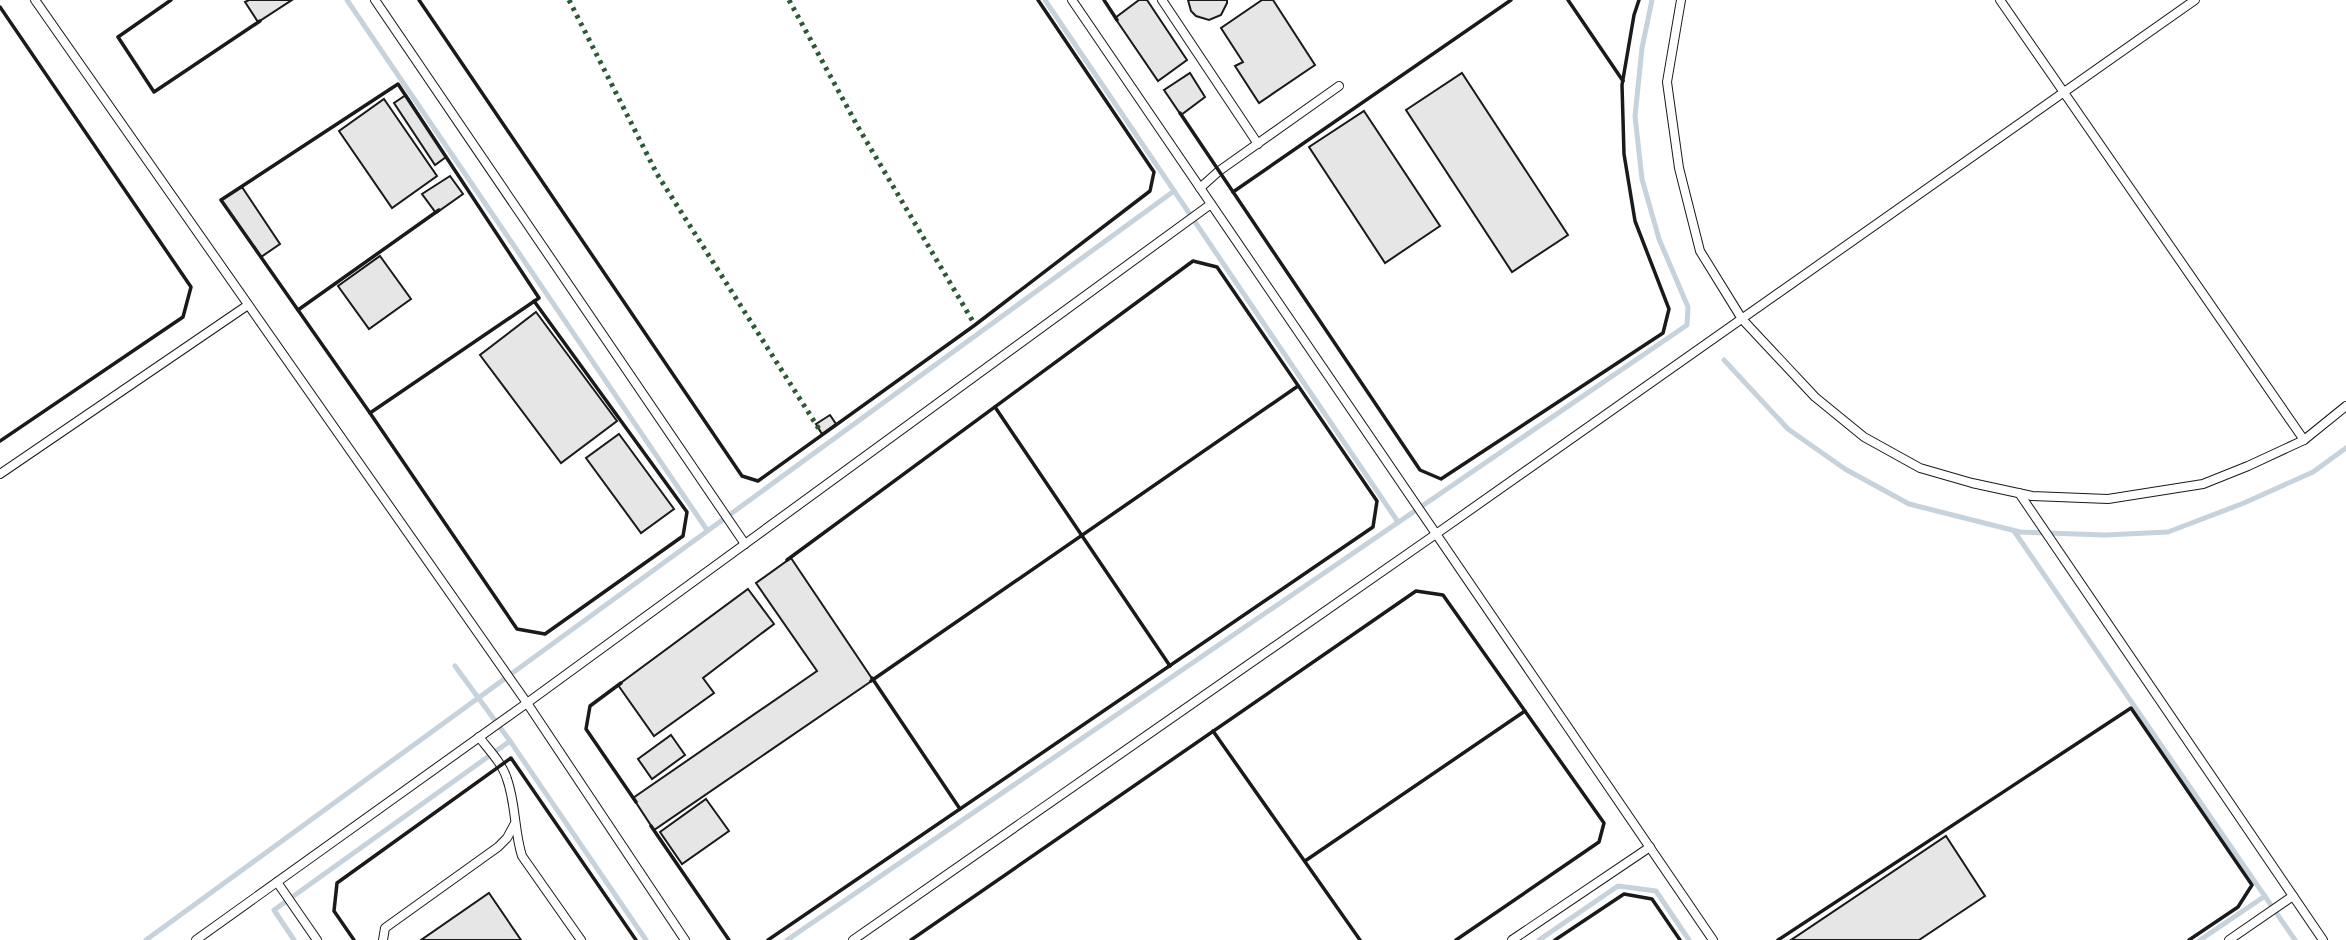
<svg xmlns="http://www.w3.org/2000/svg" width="2346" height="940" font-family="Roboto,sans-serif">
<rect width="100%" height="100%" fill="#fff"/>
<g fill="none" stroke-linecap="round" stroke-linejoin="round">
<g stroke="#c6d2dc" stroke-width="5">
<path d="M347,0L707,530"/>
<path d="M1045,0L1398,522"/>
<path d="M1724,360L1788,429L1845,469L1909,504L2020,532L2105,535L2168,532L2244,503L2313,472L2346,448"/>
<path d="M2014,531L2295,940"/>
<path d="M455,666L510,741L646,940"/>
<path d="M146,940L1174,191"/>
<path d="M294,940L274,910L510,741"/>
<path d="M787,940L1687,325L1688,307L1659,239L1642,179L1635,116L1642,48L1652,0"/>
<path d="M1539,940L1618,886L1656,891L1689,940"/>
<path d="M2200,940L2265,896"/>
</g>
</g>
<g fill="#e6e6e6" stroke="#1a1a1a" stroke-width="2">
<path d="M249,0H292L258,22L245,2Z"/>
<path d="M1139,0H1147L1187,60L1158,81L1115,18Z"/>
<path d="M1188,0H1227V3L1221,15L1209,20L1196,16L1191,11Z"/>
<path d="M1262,0H1273L1315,65L1259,103L1235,66L1243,62L1221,28Z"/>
<path d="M1190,73L1205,97L1181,115L1164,90Z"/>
<path d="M1462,73L1568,235L1512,272L1406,110Z"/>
<path d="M406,95L446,157L435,165L394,103Z"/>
<path d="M384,99L437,176L392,208L339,131Z"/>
<path d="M1364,111L1440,226L1385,263L1309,147Z"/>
<path d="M450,176L463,194L436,213L422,194Z"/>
<path d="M242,187L280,244L261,257L221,200Z"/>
<path d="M380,256L411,299L369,329L338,286Z"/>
<path d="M536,312L617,421L561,463L480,355Z"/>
<path d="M830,415L836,424L822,434L816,424Z"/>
<path d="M619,434L674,509L641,533L586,458Z"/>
<path d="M791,558L873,680L654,830L633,798L817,671L756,583Z"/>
<path d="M748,589L774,624L703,678L714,693L654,736L618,685Z"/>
<path d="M671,735L685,755L652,779L638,759Z"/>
<path d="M706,799L729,831L682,864L660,832Z"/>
<path d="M1946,836L1985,896L1919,940H1791Z"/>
<path d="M489,893L521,940H421Z"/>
</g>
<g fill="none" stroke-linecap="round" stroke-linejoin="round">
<g stroke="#1a1a1a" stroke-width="10">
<g id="lane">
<path d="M35,0L527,703L685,940"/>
<path d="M375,0L745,544"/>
<path d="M1072,0L1713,940"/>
<path d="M1162,0L1258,144"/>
<path d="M1681,0L1667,82L1679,168L1700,251L1742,319L1815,397L1864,437L1920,468L1972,483L2032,496L2108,499L2203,484L2248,466L2304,440L2346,406"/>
<path d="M2000,0L2304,440"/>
<path d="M1200,188L1219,171L1339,86"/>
<path d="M0,474L248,305"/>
<path d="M2019,493L2323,940"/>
<path d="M479,737C489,750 502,763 507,779C516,804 514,831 522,856L581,940"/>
<path d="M277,882L317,940"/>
<path d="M196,940L527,703L1211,204"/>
<path d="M383,940L385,928L498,847L507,838L514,825"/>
<path d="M853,940L1436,534L2195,0"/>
<path d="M1512,940L1650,847"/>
<path d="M2229,940L2293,896"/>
</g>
</g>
<use href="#lane" stroke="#fff" stroke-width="8"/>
<g stroke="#2b5a34" stroke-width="5" stroke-dasharray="3.5 5" stroke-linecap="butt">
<path d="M569,0L657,174L819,429"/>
<path d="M789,0L858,127L975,325"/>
</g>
<g stroke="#1a1a1a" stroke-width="3.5">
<path d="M171,0L118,37L154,92L260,21"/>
<path d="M419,0L742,476L758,481L975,325L1150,191L1154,172L1038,0"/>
<path d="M1104,0L1117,20"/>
<path d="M1568,0L1623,81"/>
<path d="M0,7L191,287L183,317L0,441"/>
<path d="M398,84L539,298L370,413L221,200Z"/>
<path d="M1180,113L1420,470L1441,479L1663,333L1669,309L1635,221L1624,154L1622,85L1634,15L1639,0"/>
<path d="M1233,192L1511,0"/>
<path d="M298,310L439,210"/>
<path d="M995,407L1170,666"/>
<path d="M370,413L517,629L545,634L683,536L687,512L534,301"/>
<path d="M872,678L960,809"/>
<path d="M871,681L1298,386"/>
<path d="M621,683L590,706L586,729L636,802"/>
<path d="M1213,731L1360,940"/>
<path d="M651,826L729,940"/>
<path d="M1305,861L1525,711"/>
<path d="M354,940L334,911L337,883L511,758L636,940"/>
<path d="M768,940L1373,527L1377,501L1217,267L1193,261L787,560"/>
<path d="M911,940L1416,591L1443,595L1604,823L1599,842L1456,940"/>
<path d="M1555,940L1624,894L1652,899L1680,940"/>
<path d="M1778,940L2131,708L2252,885L2238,907L2189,940"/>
</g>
</g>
</svg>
